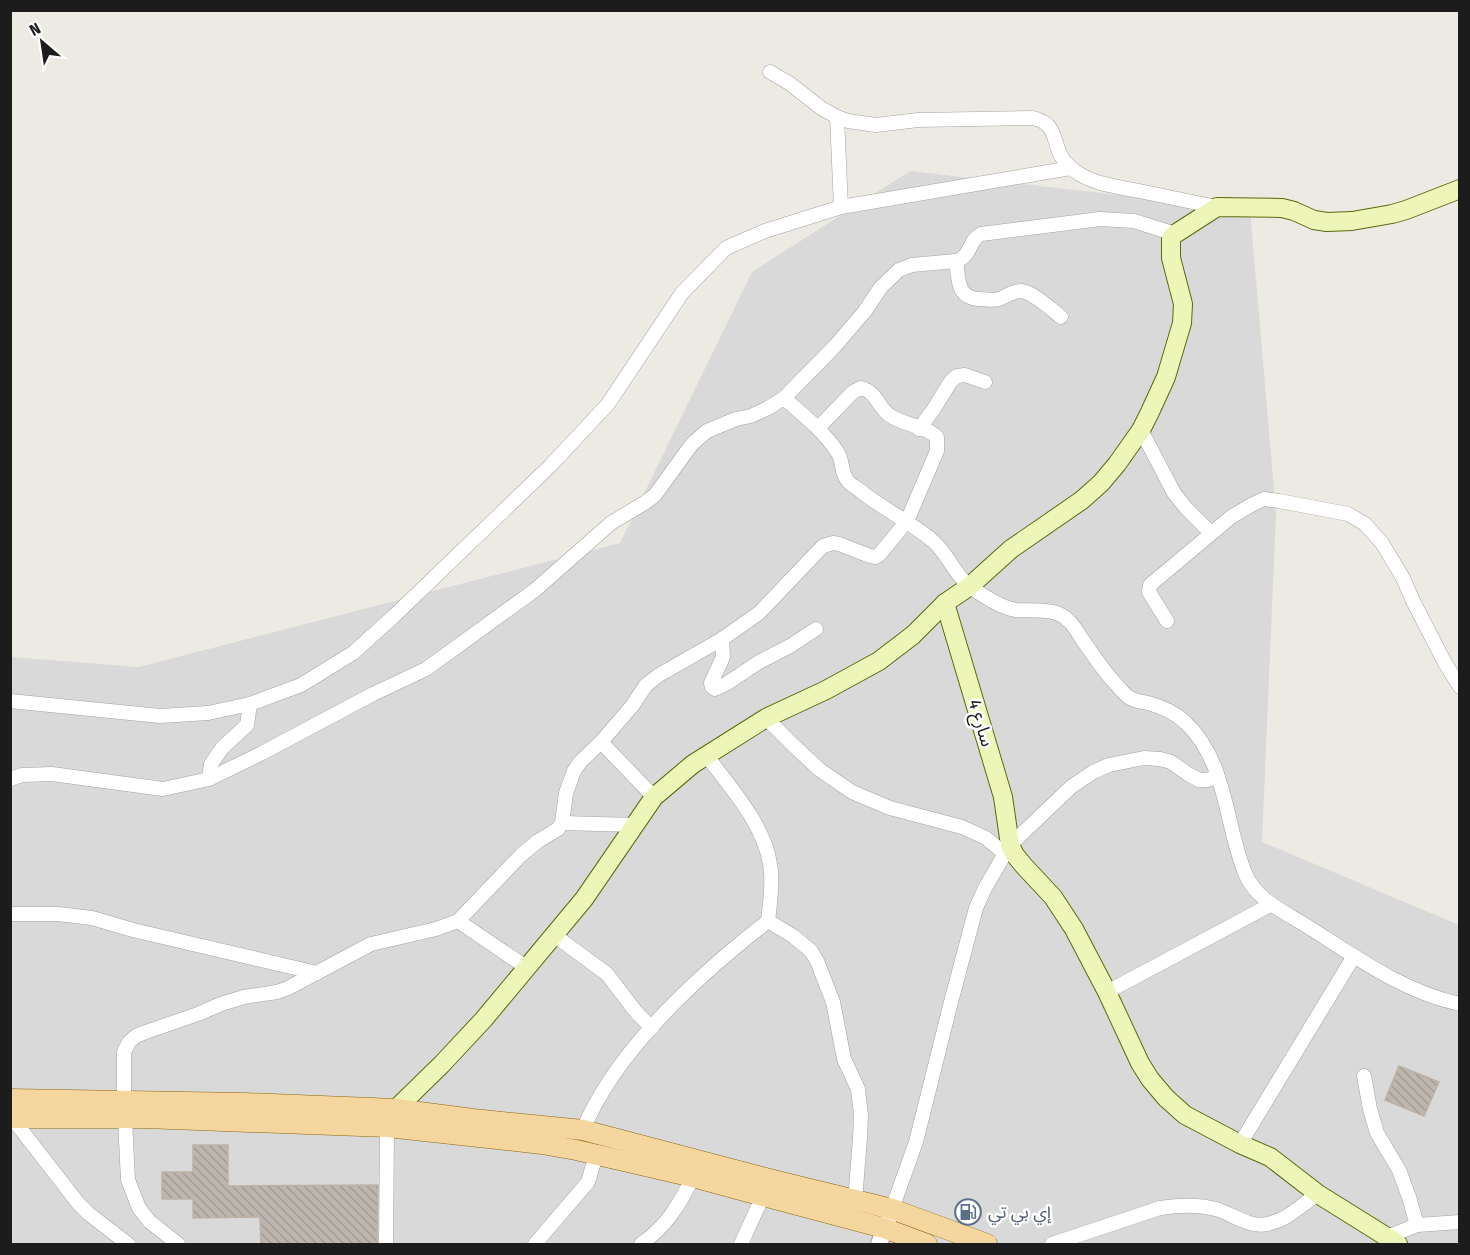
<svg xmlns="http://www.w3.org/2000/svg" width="1470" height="1255" font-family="'Fira Sans Condensed','Noto Sans Arabic',sans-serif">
<defs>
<pattern id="building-back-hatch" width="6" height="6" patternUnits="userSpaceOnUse" patternTransform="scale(1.5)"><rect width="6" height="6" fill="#bdb6af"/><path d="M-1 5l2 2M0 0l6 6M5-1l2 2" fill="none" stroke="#a29c96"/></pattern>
</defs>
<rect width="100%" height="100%" fill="#edeae3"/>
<path fill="#dad9d9" d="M910,171L1250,210L1276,513L1262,842L1459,925V1244H11L10,657L139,667L620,543L752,272Z"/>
<g fill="url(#building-back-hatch)" stroke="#bdb2a6" stroke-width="1.5">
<path d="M1399,1066L1439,1082L1424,1116L1385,1100Z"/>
<path d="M193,1145H228V1186L378,1185L377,1245H261L260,1217L193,1218V1199H162V1172H193Z"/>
</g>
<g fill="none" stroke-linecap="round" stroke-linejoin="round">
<g stroke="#a3a3a3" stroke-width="15">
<g id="minor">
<path d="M770,72L789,83L821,108L837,117L848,121L876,125L918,120L1033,118C1057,124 1052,138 1061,156C1066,164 1074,171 1081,175C1099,185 1119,187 1139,191C1165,196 1191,202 1217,207"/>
<path d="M837,117L841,207"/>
<path d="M956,261C959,279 956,298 980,299C986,299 994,301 999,299C1007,296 1012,291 1021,291C1033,292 1051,309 1061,317"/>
<path d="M784,398C803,415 824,431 838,453C843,461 841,473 847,480C850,485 857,488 862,492C884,510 911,522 933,541C948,554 954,574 969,586C982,595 1001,608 1016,610C1027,611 1049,609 1059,614C1071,619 1077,632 1084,642C1094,656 1104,672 1116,684C1120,689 1125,695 1130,698C1135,701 1143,702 1148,703C1163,707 1175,712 1186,723C1227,762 1225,824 1245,873C1256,901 1287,913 1310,928C1357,958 1404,992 1460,1004"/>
<path d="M919,429L933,410L951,381L957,376L965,375L985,382"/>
<path d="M1141,430L1174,493L1186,508L1211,533"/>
<path d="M1167,621L1149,592L1150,585L1231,517L1253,504L1264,499L1279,501L1348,514L1365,524L1382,543L1403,578L1413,601L1445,663L1460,687"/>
<path d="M722,639L723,657L711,683L712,687L715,689L726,684L759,662L790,646L816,629"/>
<path d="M10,701L160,716L208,713L250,704L301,685L353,653L394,616L550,466L608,404L682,293L726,248L765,231L841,207L1071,168"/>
<path d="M766,718L795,747L820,770L852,792L890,808L962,827L986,838L1005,854"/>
<path d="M601,742L654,797"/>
<path d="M706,755C730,787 764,824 770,864C773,879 770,906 768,921"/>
<path d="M10,779L22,775L52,774L163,789L209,779L262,753L373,694L426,669L535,590L611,523L646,502L655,495L692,444L707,431L736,419L751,416L768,408L784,398L835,346L865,311L881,287L899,270L912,265L956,261C973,255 967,242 981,234L1100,219L1134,221L1175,234"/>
<path d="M209,779L211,764L222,748L247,725L250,704"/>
<path d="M562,823L635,825"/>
<path d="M10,914H58L92,918L133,930L317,973"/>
<path d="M458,921L526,967"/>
<path d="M554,935L607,974L636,1012L652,1028"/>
<path d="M1107,992L1272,904"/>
<path d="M1364,1076L1370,1109L1377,1133L1399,1170L1409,1197L1417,1225"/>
<path d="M12,1118L78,1203L89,1214L128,1244"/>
<path d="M583,1130C616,1049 700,974 768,921L793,936L811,951L817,961L833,1002L844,1059L858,1089L861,1115L860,1138L855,1201"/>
<path d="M1240,1144L1354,956"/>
<path d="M892,1209L916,1142L951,1002L976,908L985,888L1010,845L1071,787L1093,772L1109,765L1144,758L1160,759L1171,762L1188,774L1199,780H1207L1217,777"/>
<path d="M1387,1237L1417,1225L1460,1222"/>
<path d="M178,1244L149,1221L139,1208L128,1180L124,1100V1052L129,1042L136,1036L143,1033L198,1014L221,1004L244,997L277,992L288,988L371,944L436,929L458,921L521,855L538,841L558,829L562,823L566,793L574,771L580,762L601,742L632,706L646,685L659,675L722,639L759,613L823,546L833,543L839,544L870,556L876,557L879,555L907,521L937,451V437C926,426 903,425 889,415C878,407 876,391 861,388L853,392L848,397L818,428"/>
<path d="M386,1244L387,1127"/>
<path d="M535,1244L588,1182L596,1155"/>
<path d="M641,1244C667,1226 679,1205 693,1177"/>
<path d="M741,1244L763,1196"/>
<path d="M1052,1244L1160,1208C1180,1205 1199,1204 1219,1210C1233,1215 1251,1228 1267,1224C1288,1220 1301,1205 1318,1194"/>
</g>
</g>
<g stroke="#a3a3a3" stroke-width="18">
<path id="tertiary" d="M879,1244L892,1209"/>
</g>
<g stroke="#596b0c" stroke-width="20">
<g id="secondary">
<path d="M945,603L1003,797L1010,845L1015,855L1024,866L1053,897L1074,929L1107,992L1140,1063L1150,1079L1166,1098L1185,1115L1240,1144L1270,1157L1318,1194L1398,1244"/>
<path d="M391,1119L396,1109L442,1064L484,1019L584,899L654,797L693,764L766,718L826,690L879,661L913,635L945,603L970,586L1011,549L1082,500L1101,483L1117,464L1141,430L1150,412L1166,377L1182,323L1183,304L1171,258V238L1175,234L1217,207L1282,208L1294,211L1314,220L1327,222L1352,221L1392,214L1406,210L1460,189"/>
</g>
</g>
<g stroke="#8b690a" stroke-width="21">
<g id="primary">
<path d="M10,1099L245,1103L396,1109L473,1119L583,1130L773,1180L892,1209L987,1244"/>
<path d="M10,1118H145L387,1127L542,1144L576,1150L693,1177L763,1196L884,1228L927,1244"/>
</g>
</g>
<use href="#minor" stroke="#fff" stroke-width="14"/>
<use href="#tertiary" stroke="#fff" stroke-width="16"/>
<use href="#secondary" stroke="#edf5b9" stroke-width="18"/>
<use href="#primary" stroke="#f5d69f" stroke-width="20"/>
</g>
<defs>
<g id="fuel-ring" transform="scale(1.35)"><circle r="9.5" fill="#fff" stroke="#5c6f8a" stroke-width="1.5"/><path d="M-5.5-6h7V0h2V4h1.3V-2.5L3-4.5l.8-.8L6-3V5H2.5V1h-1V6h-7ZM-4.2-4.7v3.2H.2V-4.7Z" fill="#5c6f8a"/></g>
</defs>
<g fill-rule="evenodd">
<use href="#fuel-ring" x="968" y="1212"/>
</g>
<g text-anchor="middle" stroke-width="5" stroke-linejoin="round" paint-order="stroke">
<g font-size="18" fill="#1c1c1c" stroke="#fff">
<text transform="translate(981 723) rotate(73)" y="6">سارع 4</text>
</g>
<g font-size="18" fill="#4e5e75" stroke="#fff" text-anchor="start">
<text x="988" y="1218">إي بي تي</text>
</g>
</g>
<rect width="1470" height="1255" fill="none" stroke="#1c1c1c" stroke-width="24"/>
<g transform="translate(42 42) rotate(331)" stroke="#ffffff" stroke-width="4.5" paint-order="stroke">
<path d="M0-4.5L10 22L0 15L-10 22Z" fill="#1c1c1c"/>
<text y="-9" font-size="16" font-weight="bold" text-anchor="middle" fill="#1c1c1c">N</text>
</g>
</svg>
